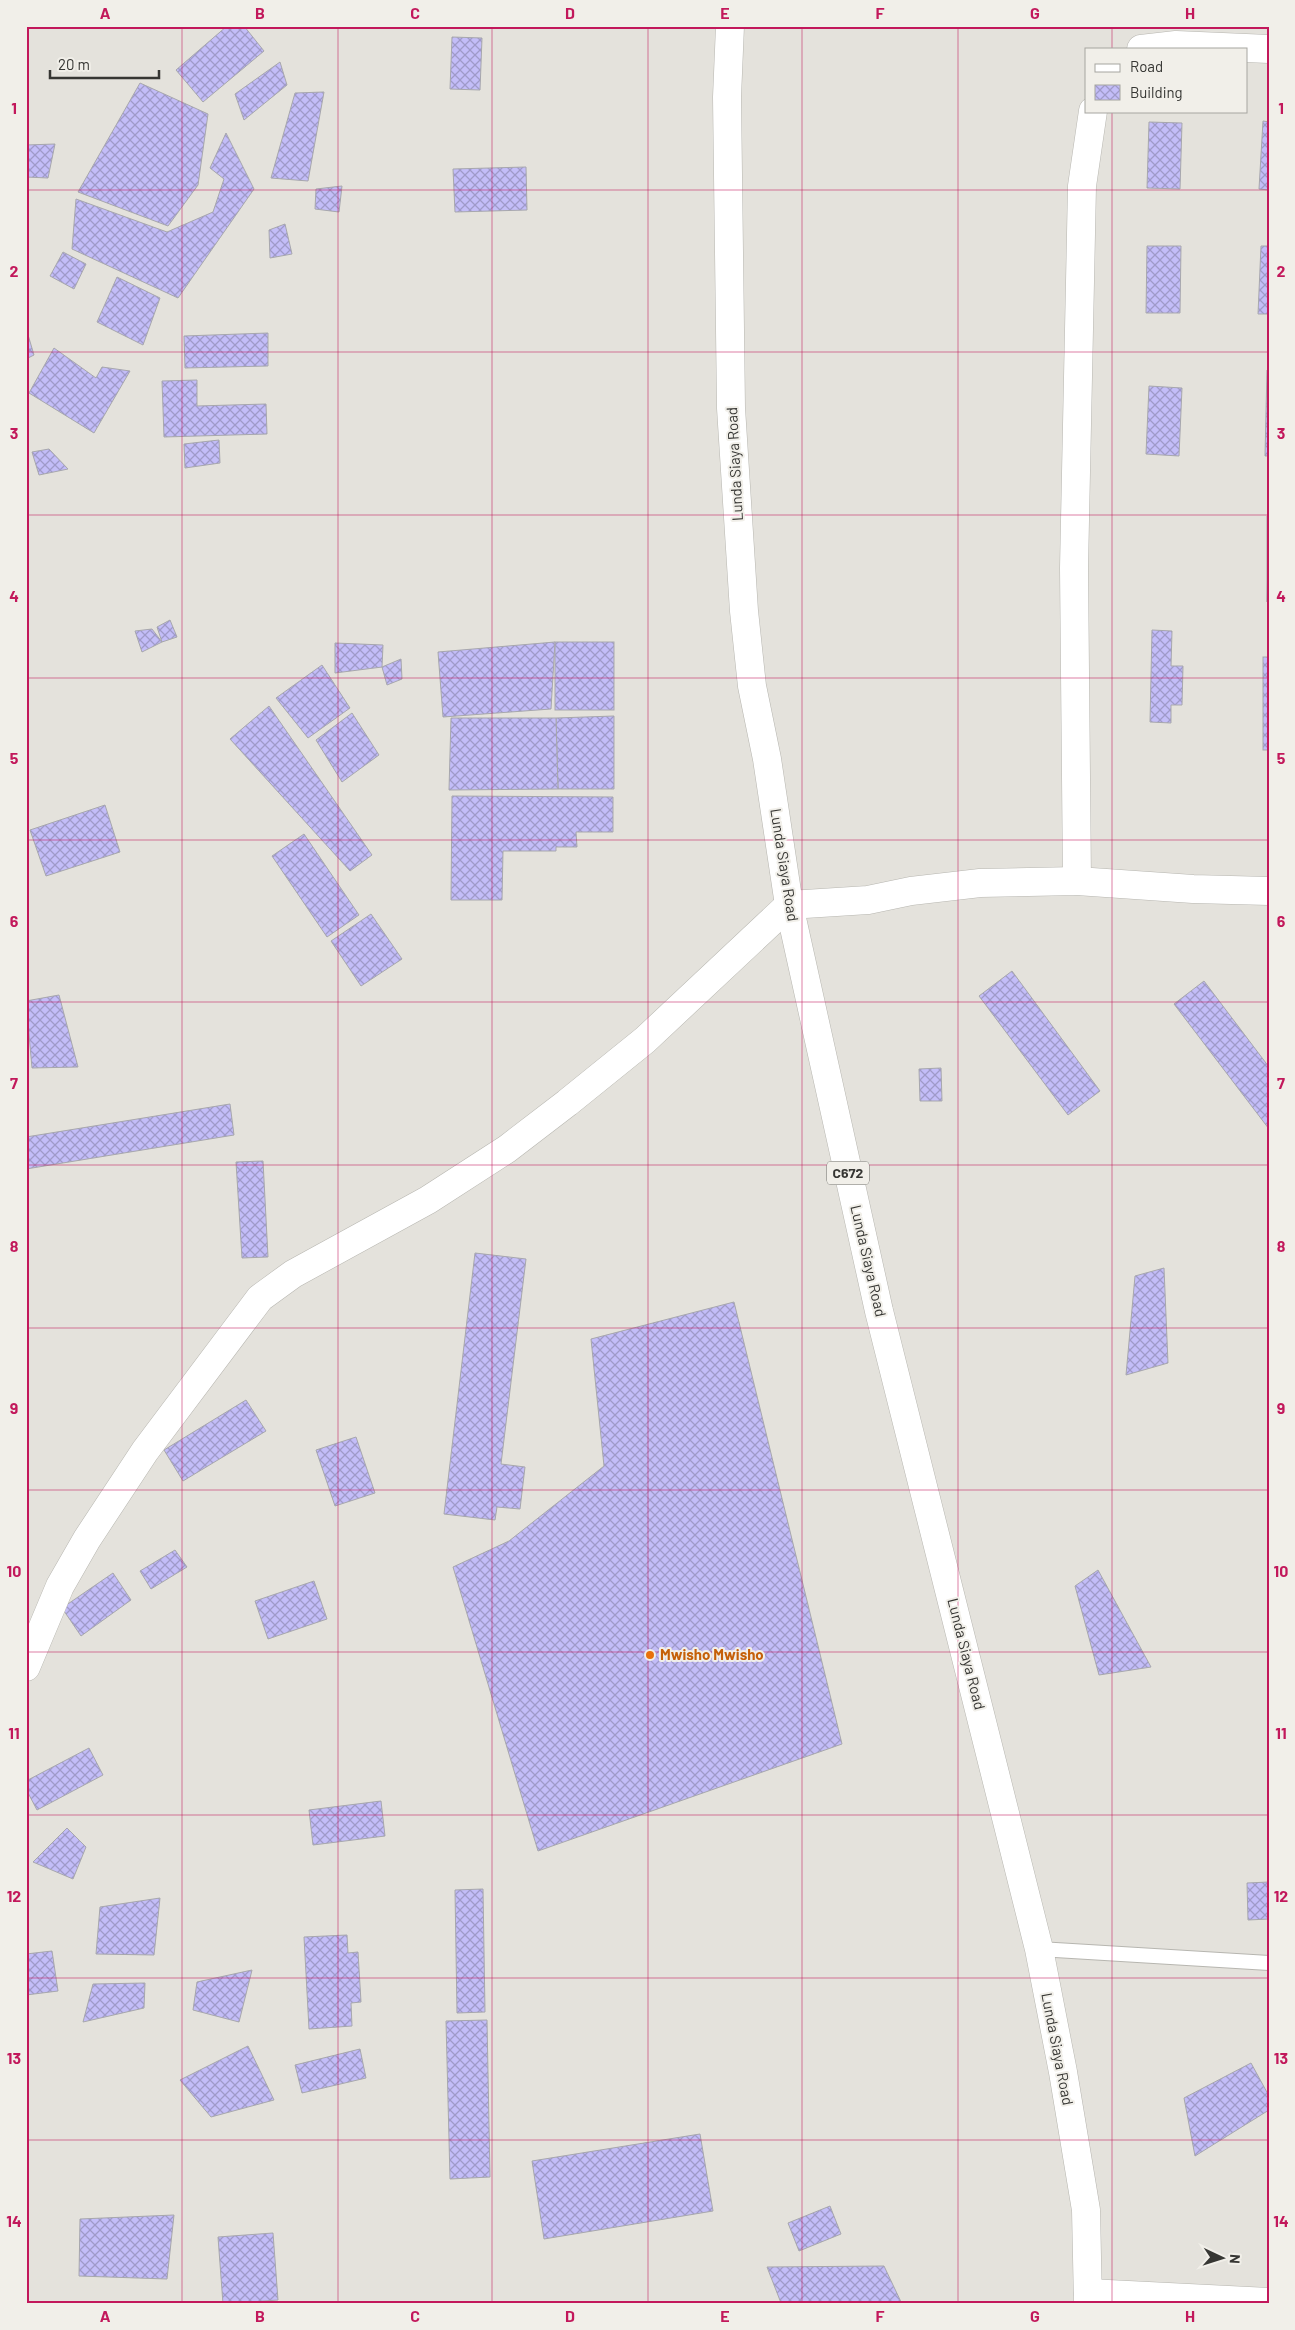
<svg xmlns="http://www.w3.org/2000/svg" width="1295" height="2330" font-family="Barlow,sans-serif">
<defs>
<pattern id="building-cross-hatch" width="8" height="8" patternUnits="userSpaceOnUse" patternTransform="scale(1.25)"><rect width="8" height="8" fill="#c3bdf8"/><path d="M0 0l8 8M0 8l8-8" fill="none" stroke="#9f9ac9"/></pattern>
</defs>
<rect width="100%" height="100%" fill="#e4e2dc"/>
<g fill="url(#building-cross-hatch)" stroke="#a7a7ad">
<path d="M227,26H244L264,51L203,102L176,70Z"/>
<path d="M452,37L482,38L480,90L450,89Z"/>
<path d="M280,62L287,85L244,120L235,94Z"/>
<path d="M140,83L208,114L198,185L168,226L78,192Z"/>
<path d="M324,92L308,181L271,178L295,93Z"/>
<path d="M1263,121L1269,122V190L1259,189Z"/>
<path d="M1149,122L1182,123L1180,189L1147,188Z"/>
<path d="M226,133L254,189L178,298L72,249L76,199L167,232L213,212L224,179L210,168Z"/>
<path d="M55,144L48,178L26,177V145Z"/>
<path d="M526,167L527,210L455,212L453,169Z"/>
<path d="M342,186L339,212L315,209L316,189Z"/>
<path d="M285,224L292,254L270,258L269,230Z"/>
<path d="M1147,246H1181L1180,313H1146Z"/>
<path d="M1261,246H1269V314H1258Z"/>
<path d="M63,252L86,264L74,289L50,276Z"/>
<path d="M117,277L160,298L143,345L97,322Z"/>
<path d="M26,328L34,355L26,359Z"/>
<path d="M268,333V366L185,368L184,336Z"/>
<path d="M54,348L96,378L102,367L130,371L94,433L29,393Z"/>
<path d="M1267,370H1269V456H1265Z"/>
<path d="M197,380V406L266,404L267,434L164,437L162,381Z"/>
<path d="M1149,386L1182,388L1179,456L1146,454Z"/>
<path d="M219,440L220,463L185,468L184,444Z"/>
<path d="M49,449L68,469L39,475L32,452Z"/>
<path d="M1267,516H1269L1267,602Z"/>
<path d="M170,620L177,637L162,642L157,627Z"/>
<path d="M152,629L162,642L142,652L135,631Z"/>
<path d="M1152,630L1172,631L1171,666H1183L1182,705H1171V723L1150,722Z"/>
<rect x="555" y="642" width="59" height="68"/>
<path d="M555,642L551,709L443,717L438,652Z"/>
<path d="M335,643L383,645L382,667L335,673Z"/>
<rect x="1263" y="657" width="6" height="93"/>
<path d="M401,659L402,679L387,685L382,667Z"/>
<path d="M322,665L350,708L308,738L276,698Z"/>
<path d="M269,706L372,855L350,871L230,739Z"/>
<path d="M352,713L379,755L342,782L316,740Z"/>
<path d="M614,716V789H558L556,718Z"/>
<path d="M451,718H556L558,789L449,790Z"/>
<path d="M452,796L613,797V832H576L577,847H556V851H503L502,900H451Z"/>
<path d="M105,805L120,852L46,876L30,830Z"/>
<path d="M304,834L359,915L327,937L272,856Z"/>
<path d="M371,914L402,959L361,986L331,941Z"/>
<path d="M1012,971L1100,1091L1068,1115L979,996Z"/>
<path d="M1204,981L1269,1067V1129L1174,1004Z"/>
<path d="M59,995L78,1067L32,1068L26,1001Z"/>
<path d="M941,1068L942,1101H920L919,1069Z"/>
<path d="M230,1104L234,1135L26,1169V1137Z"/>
<path d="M263,1161L268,1257L242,1258L236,1162Z"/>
<path d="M475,1253L526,1259L501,1464L525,1467L520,1509L497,1507L495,1520L444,1514Z"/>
<path d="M1164,1268L1168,1363L1126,1375L1135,1276Z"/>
<path d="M734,1302L842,1744L538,1851L453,1567L509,1541L604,1466L591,1339Z"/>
<path d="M246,1400L266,1431L183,1481L164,1450Z"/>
<path d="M356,1437L375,1493L335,1506L316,1450Z"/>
<path d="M175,1550L187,1567L151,1589L140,1571Z"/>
<path d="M1098,1570L1151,1667L1099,1675L1075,1586Z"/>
<path d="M113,1573L131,1600L81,1636L62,1608Z"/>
<path d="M314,1581L327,1619L268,1639L255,1601Z"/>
<path d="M89,1748L103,1775L37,1810L26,1789V1781Z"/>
<path d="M381,1801L385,1836L313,1845L309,1810Z"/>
<path d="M67,1828L86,1847L73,1879L33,1862Z"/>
<path d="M1269,1882V1919L1248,1920L1247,1883Z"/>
<path d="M483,1889L485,2012L457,2013L455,1890Z"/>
<path d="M160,1898L154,1955L96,1954L100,1907Z"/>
<path d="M347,1935L348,1953L358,1952L361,2002L351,2003L352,2026L309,2029L304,1937Z"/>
<path d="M52,1951L58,1991L26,1995V1954Z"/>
<path d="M252,1970L239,2022L193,2010L197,1982Z"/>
<path d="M145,1983L144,2008L83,2022L93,1984Z"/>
<path d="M487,2020L490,2177L450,2179L446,2021Z"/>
<path d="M248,2046L274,2100L211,2117L180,2080Z"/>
<path d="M360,2049L366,2078L302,2093L295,2065Z"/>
<path d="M1251,2063L1269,2096V2110L1195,2156L1184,2098Z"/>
<path d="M700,2134L713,2211L544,2239L532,2161Z"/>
<path d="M830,2206L841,2234L799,2251L788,2223Z"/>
<path d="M174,2215L167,2279L79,2276L80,2219Z"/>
<path d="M273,2233L278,2300L223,2304L218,2237Z"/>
<path d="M884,2266L902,2304L781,2303L767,2267Z"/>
</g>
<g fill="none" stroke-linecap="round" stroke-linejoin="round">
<g stroke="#b7b6b0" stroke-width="16">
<path id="service" d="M1039,1949L1269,1963"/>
</g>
<g stroke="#b7b6b0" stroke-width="29">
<g id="minor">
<path d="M1141,49L1176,45L1269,49"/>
<path d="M1077,881L1074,568L1082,186L1093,111"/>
<path d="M26,1667L60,1586L87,1539L145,1451L260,1298L293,1274L428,1200L507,1149L567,1103L645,1040L789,905L868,900L911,891L980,883L1077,881L1193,889L1269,891"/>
</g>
</g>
<g stroke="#b7b6b0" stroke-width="29">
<path id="primary" d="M730,26L727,97L731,408L744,611L752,686L767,759L789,905L879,1311L1039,1949L1063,2072L1086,2210L1088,2304"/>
</g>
<g stroke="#b7b6b0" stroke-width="29">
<path id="trunk" d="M1088,2293L1269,2302"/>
</g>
<use href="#service" stroke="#fff" stroke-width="14"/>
<use href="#minor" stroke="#fff" stroke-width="28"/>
<use href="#primary" stroke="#fff" stroke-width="28"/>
<use href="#trunk" stroke="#fff" stroke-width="28"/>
</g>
<path fill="none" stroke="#c2185b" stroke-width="1" stroke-opacity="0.55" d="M182,26V2304M338,26V2304M492,26V2304M648,26V2304M802,26V2304M958,26V2304M1112,26V49M1112,111V2304M26,190H1269M26,352H1269M26,515H1269M26,678H1269M26,840H1269M26,1002H1269M26,1165H1269M26,1328H1269M26,1490H1269M26,1652H1269M26,1815H1269M26,1978H1269M26,2140H1269"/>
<circle fill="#e8710a" stroke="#f1efe9" stroke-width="2" cx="650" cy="1655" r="5"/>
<g text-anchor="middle" stroke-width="4" stroke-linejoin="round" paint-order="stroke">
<rect fill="#f1efe9" stroke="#6e6e6a" stroke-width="1" x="827" y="1161.5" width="42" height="23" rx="4"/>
<g font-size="14" font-weight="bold" fill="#363633">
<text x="848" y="1178">C672</text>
</g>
<g font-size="15" fill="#363633" stroke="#f1efe9">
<text transform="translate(735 464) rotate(-93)" y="5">Lunda Siaya Road</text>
<text transform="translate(784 865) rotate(81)" y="5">Lunda Siaya Road</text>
<text transform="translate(868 1261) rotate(77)" y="5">Lunda Siaya Road</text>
<text transform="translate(966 1654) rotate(76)" y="5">Lunda Siaya Road</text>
<text transform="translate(1057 2049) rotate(79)" y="5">Lunda Siaya Road</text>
</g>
<g font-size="15" font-weight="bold" fill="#c56008" stroke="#f1efe9" text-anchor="start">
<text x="660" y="1660">Mwisho Mwisho</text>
</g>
</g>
<rect width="1295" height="2330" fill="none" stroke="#f1efe9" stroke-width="55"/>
<rect x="1085" y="48" width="162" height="65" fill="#f1efe9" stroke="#a6a5a0"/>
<rect x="1095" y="64" width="25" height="8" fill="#ffffff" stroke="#a6a5a0"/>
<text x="1130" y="72" font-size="15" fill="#363633">Road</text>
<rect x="1095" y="85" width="25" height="15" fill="url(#building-cross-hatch)" stroke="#a6a5a0"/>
<text x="1130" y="98" font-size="15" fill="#363633">Building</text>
<g transform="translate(1222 2258) rotate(94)" stroke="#f1efe9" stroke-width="4" paint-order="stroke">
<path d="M0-4L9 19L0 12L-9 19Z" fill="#363633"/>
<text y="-8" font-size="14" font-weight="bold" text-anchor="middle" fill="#363633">N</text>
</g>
<path d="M50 70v8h109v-8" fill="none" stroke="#363633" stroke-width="2.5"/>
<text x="58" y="70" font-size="15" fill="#363633" stroke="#f1efe9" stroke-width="4" paint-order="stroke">20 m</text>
<rect x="28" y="28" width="1240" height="2274" fill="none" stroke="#c2185b" stroke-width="2"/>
<g font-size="16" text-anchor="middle" font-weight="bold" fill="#c2185b">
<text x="105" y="19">A</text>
<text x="260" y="19">B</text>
<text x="415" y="19">C</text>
<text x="570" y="19">D</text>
<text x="725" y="19">E</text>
<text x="880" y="19">F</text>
<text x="1035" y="19">G</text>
<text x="1190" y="19">H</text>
<text x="14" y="114">1</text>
<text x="1281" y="114">1</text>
<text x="14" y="277">2</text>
<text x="1281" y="277">2</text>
<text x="14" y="439">3</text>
<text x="1281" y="439">3</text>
<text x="14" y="602">4</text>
<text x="1281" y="602">4</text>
<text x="14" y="764">5</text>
<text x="1281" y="764">5</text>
<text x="14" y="927">6</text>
<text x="1281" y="927">6</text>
<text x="14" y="1089">7</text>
<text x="1281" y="1089">7</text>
<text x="14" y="1252">8</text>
<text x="1281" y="1252">8</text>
<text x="14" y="1414">9</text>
<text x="1281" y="1414">9</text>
<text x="14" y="1577">10</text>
<text x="1281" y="1577">10</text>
<text x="14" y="1739">11</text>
<text x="1281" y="1739">11</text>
<text x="14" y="1902">12</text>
<text x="1281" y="1902">12</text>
<text x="14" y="2064">13</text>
<text x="1281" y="2064">13</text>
<text x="14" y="2227">14</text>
<text x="1281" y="2227">14</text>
<text x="105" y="2322">A</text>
<text x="260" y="2322">B</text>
<text x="415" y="2322">C</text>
<text x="570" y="2322">D</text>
<text x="725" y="2322">E</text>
<text x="880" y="2322">F</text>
<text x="1035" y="2322">G</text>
<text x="1190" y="2322">H</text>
</g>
</svg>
